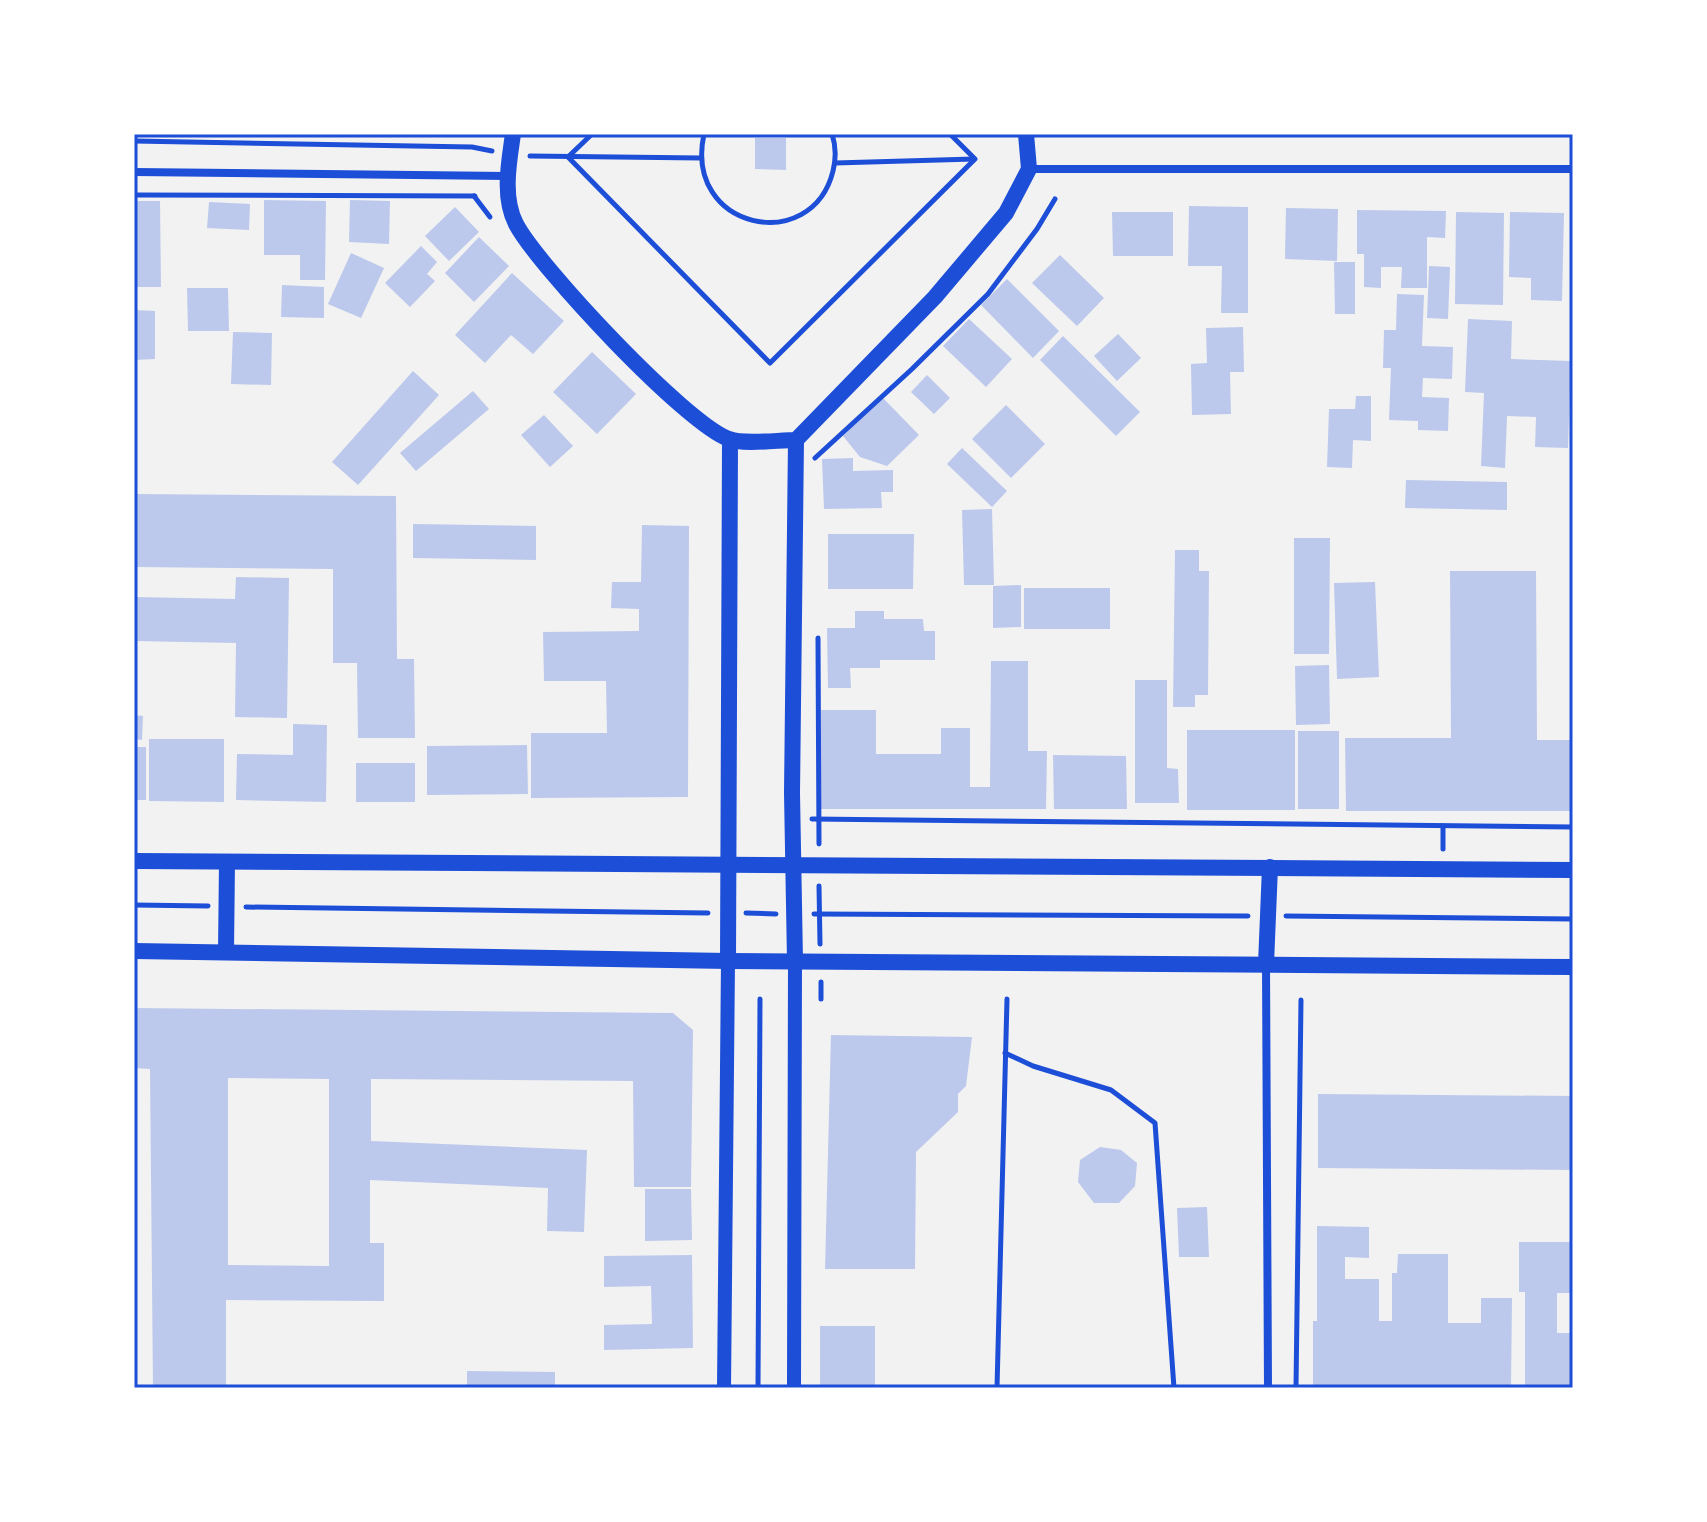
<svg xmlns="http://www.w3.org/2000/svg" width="1707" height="1522" font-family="'Fira Sans',sans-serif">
<rect width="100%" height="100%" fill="#f2f2f2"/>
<g fill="#bdc9ec" fill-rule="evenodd">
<path d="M755,138H786V170L755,169Z"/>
<path d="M264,200L326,201L325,280H300V255H264Z"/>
<path d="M350,200L390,201L389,244L349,242Z"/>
<path d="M134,201H160L161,287H134Z"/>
<path d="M209,202L250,204L249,230L207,228Z"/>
<path d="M1189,206L1248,207V313H1221L1222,266H1188Z"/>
<path d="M455,207L479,232L449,261L425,236Z"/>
<path d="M1286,208L1338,209L1337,261L1285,259Z"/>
<path d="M1357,210L1446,211L1445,238L1427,237V288H1401L1402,267H1381V288L1364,287V254H1357Z"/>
<path d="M1112,212H1173V256H1113Z"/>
<path d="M1456,212L1504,213L1503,305L1455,304Z"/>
<path d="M1510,212L1564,213L1562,301L1531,300V278L1509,277Z"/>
<path d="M479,237L509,266L474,302L445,273Z"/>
<path d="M421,246L437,262L427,274L435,281L410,307L385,283Z"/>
<path d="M351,253L384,268L361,318L328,304Z"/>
<path d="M1060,255L1104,298L1077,326L1032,283Z"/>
<path d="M1334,262H1355V314H1335Z"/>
<path d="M1429,266L1450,267L1448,319L1427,318Z"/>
<path d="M512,273L564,321L533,354L511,335L485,363L455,335Z"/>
<path d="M1007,279L1059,331L1033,358L981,305Z"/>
<path d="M282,285L324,287V318L281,317Z"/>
<path d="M187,288H228L229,331H188Z"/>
<path d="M1397,294L1424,295L1422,346L1453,347L1452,379L1423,378L1422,397L1449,398L1448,431L1418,430V421L1389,420L1391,368H1383L1384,330H1396Z"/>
<path d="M134,310L155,311V359L134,360Z"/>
<path d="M969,319L1012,359L986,387L943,346Z"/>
<path d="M1468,319L1512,321L1511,359L1571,361L1568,448L1535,447L1536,417L1507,416L1505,468L1481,466L1484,393L1465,392Z"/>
<path d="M1243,327L1244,372H1230L1231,414L1192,415L1191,364L1207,363L1206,328Z"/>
<path d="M233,332L272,333L271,385L231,384Z"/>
<path d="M1118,334L1141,358L1117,381L1094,356Z"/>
<path d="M1063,336L1140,412L1116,436L1040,360Z"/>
<path d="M592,352L636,394L597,434L553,392Z"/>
<path d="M413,371L439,395L358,485L332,462Z"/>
<path d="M927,375L950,398L934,414L911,392Z"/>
<path d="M473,391L489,409L416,471L400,453Z"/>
<path d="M1356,396H1371V441L1353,440L1352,468L1327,467L1329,409H1355Z"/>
<path d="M882,397L919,435L887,466L860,457L843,436Z"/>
<path d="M1006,405L1045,444L1011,478L972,439Z"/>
<path d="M544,415L573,446L550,467L521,435Z"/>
<path d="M962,448L1007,491L992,507L947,464Z"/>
<path d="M853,458V471L893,470V492H881L882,508L824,509L822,459Z"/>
<path d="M1406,480L1507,482V510L1405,508Z"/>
<path d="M134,494L396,496L397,659H414L415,738H358L357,663H333V569L134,567Z"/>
<path d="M992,509L994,585H964L962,510Z"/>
<path d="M413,524L536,526V560L413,558Z"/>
<path d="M642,525L689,526L688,797L531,798V733H607L606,681H544L543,632L639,631V609L611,608L612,582H641Z"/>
<path d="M828,534H914L913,589H828Z"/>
<path d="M1294,538H1330L1329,654H1294Z"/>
<path d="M1175,550H1199V571H1209L1208,695H1195V707H1173Z"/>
<path d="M1450,571H1536L1537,740H1573V811H1346L1345,738H1451Z"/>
<path d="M236,577L289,578L287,718L235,717L236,643L134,641V597L235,599Z"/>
<path d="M1375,582L1379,677L1337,679L1334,583Z"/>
<path d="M1021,585V627L993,628V586Z"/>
<rect x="1024" y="588" width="86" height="41"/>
<path d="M855,611H884V619H923L924,631H935V660H880V668H850L851,688H828L827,628H855Z"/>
<path d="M991,661H1028V751H1047L1046,809H821V710H876V754H941V728H970V787H990Z"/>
<path d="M1329,665L1330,724L1296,725L1295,666Z"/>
<path d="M1135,680H1167V768L1178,769L1179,803H1135Z"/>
<path d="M134,715L143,716L142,740L134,739Z"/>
<path d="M293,724L327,725L326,802L236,800L237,754L293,755Z"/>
<rect x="1187" y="730" width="108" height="80"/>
<rect x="1298" y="731" width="41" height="78"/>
<path d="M149,739H224V802L149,801Z"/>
<path d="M527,745L528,794L427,795V746Z"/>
<rect x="134" y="747" width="12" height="53"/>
<path d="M1053,755L1126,756L1127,809H1054Z"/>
<rect x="356" y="763" width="59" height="39"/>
<path d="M134,1008L673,1013L693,1030L691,1187H634L633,1081L371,1079V1141L587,1150L584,1232L547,1231L548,1188L370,1180V1243H384V1301L226,1300V1388H153L150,1069L134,1068ZM228,1078L329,1079V1266L228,1265Z"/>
<path d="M831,1035L972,1037L966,1086L958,1094V1112L916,1152L915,1269H825Z"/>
<path d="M1318,1094L1573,1096V1170L1318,1168Z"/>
<path d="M1100,1147L1121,1150L1137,1163L1135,1186L1119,1203H1094L1078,1182L1080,1160Z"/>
<path d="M645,1189H691L692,1240L645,1241Z"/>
<path d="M1207,1207L1209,1257H1179L1177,1208Z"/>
<path d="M1317,1226L1369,1227V1258L1345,1257V1279H1379V1321H1392V1273H1397L1398,1254H1448V1323H1481V1298H1512L1511,1386L1313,1385V1321H1317Z"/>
<path d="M1519,1242H1573V1293H1557V1333H1573V1388H1525V1292H1519Z"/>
<path d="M692,1255L693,1348L604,1350V1325L652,1324L651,1286L604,1287V1256Z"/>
<path d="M820,1326H875V1385H865V1388H820Z"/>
<path d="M467,1371L555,1372V1388H467Z"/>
</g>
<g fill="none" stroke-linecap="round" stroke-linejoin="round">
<g stroke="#1d4ed8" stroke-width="5">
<path d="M592,134L568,157L770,363L975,159L950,134"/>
<path d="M704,134C683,230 812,256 833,171C836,159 836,146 832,134"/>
<path d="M134,141L472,147L492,151"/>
<path d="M530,156L701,158"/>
<path d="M835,163L974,159"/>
<path d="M134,195L475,196"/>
<path d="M474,196L490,217"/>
<path d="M815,458L912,369L988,294L1037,229L1055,199"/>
<path d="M818,638L819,844"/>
<path d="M812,819L1573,827"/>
<path d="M1443,849V826"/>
<path d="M819,886L820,944"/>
<path d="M134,905L208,906"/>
<path d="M246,907L708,913"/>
<path d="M746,913L776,914"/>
<path d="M814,914L1248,916"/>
<path d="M1286,916L1573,919"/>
<path d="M821,982V999"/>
<path d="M1005,1053L1033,1066L1111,1090L1155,1123L1174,1388"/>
<path d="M758,1388L760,999"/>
<path d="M997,1388L1007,999"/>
<path d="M1296,1388L1301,1000"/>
</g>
<g stroke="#1d4ed8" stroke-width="8">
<path d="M1029,169H1573"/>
<path d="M134,172L507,176"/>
<path d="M1266,965L1268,1388"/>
</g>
<g stroke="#1d4ed8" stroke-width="14">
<path d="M724,1388L728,961"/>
<path d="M794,1388L795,961"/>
</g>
<g stroke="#1d4ed8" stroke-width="16">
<path d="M513,134C509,162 502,197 516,224C538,266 686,424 729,439C744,445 778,440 796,440L935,297L1006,213L1029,169L1026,134"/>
<path d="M134,861L1573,870"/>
<path d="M134,951L728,961L1573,967"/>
<path d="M226,952L227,862"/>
<path d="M728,961L730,440"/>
<path d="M795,961L792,793L796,440"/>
<path d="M1266,964L1270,867"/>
</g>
</g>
<rect width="1707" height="1522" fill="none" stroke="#ffffff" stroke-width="272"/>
<rect x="136" y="136" width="1435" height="1250" fill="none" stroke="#1d4ed8" stroke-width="3"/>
</svg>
